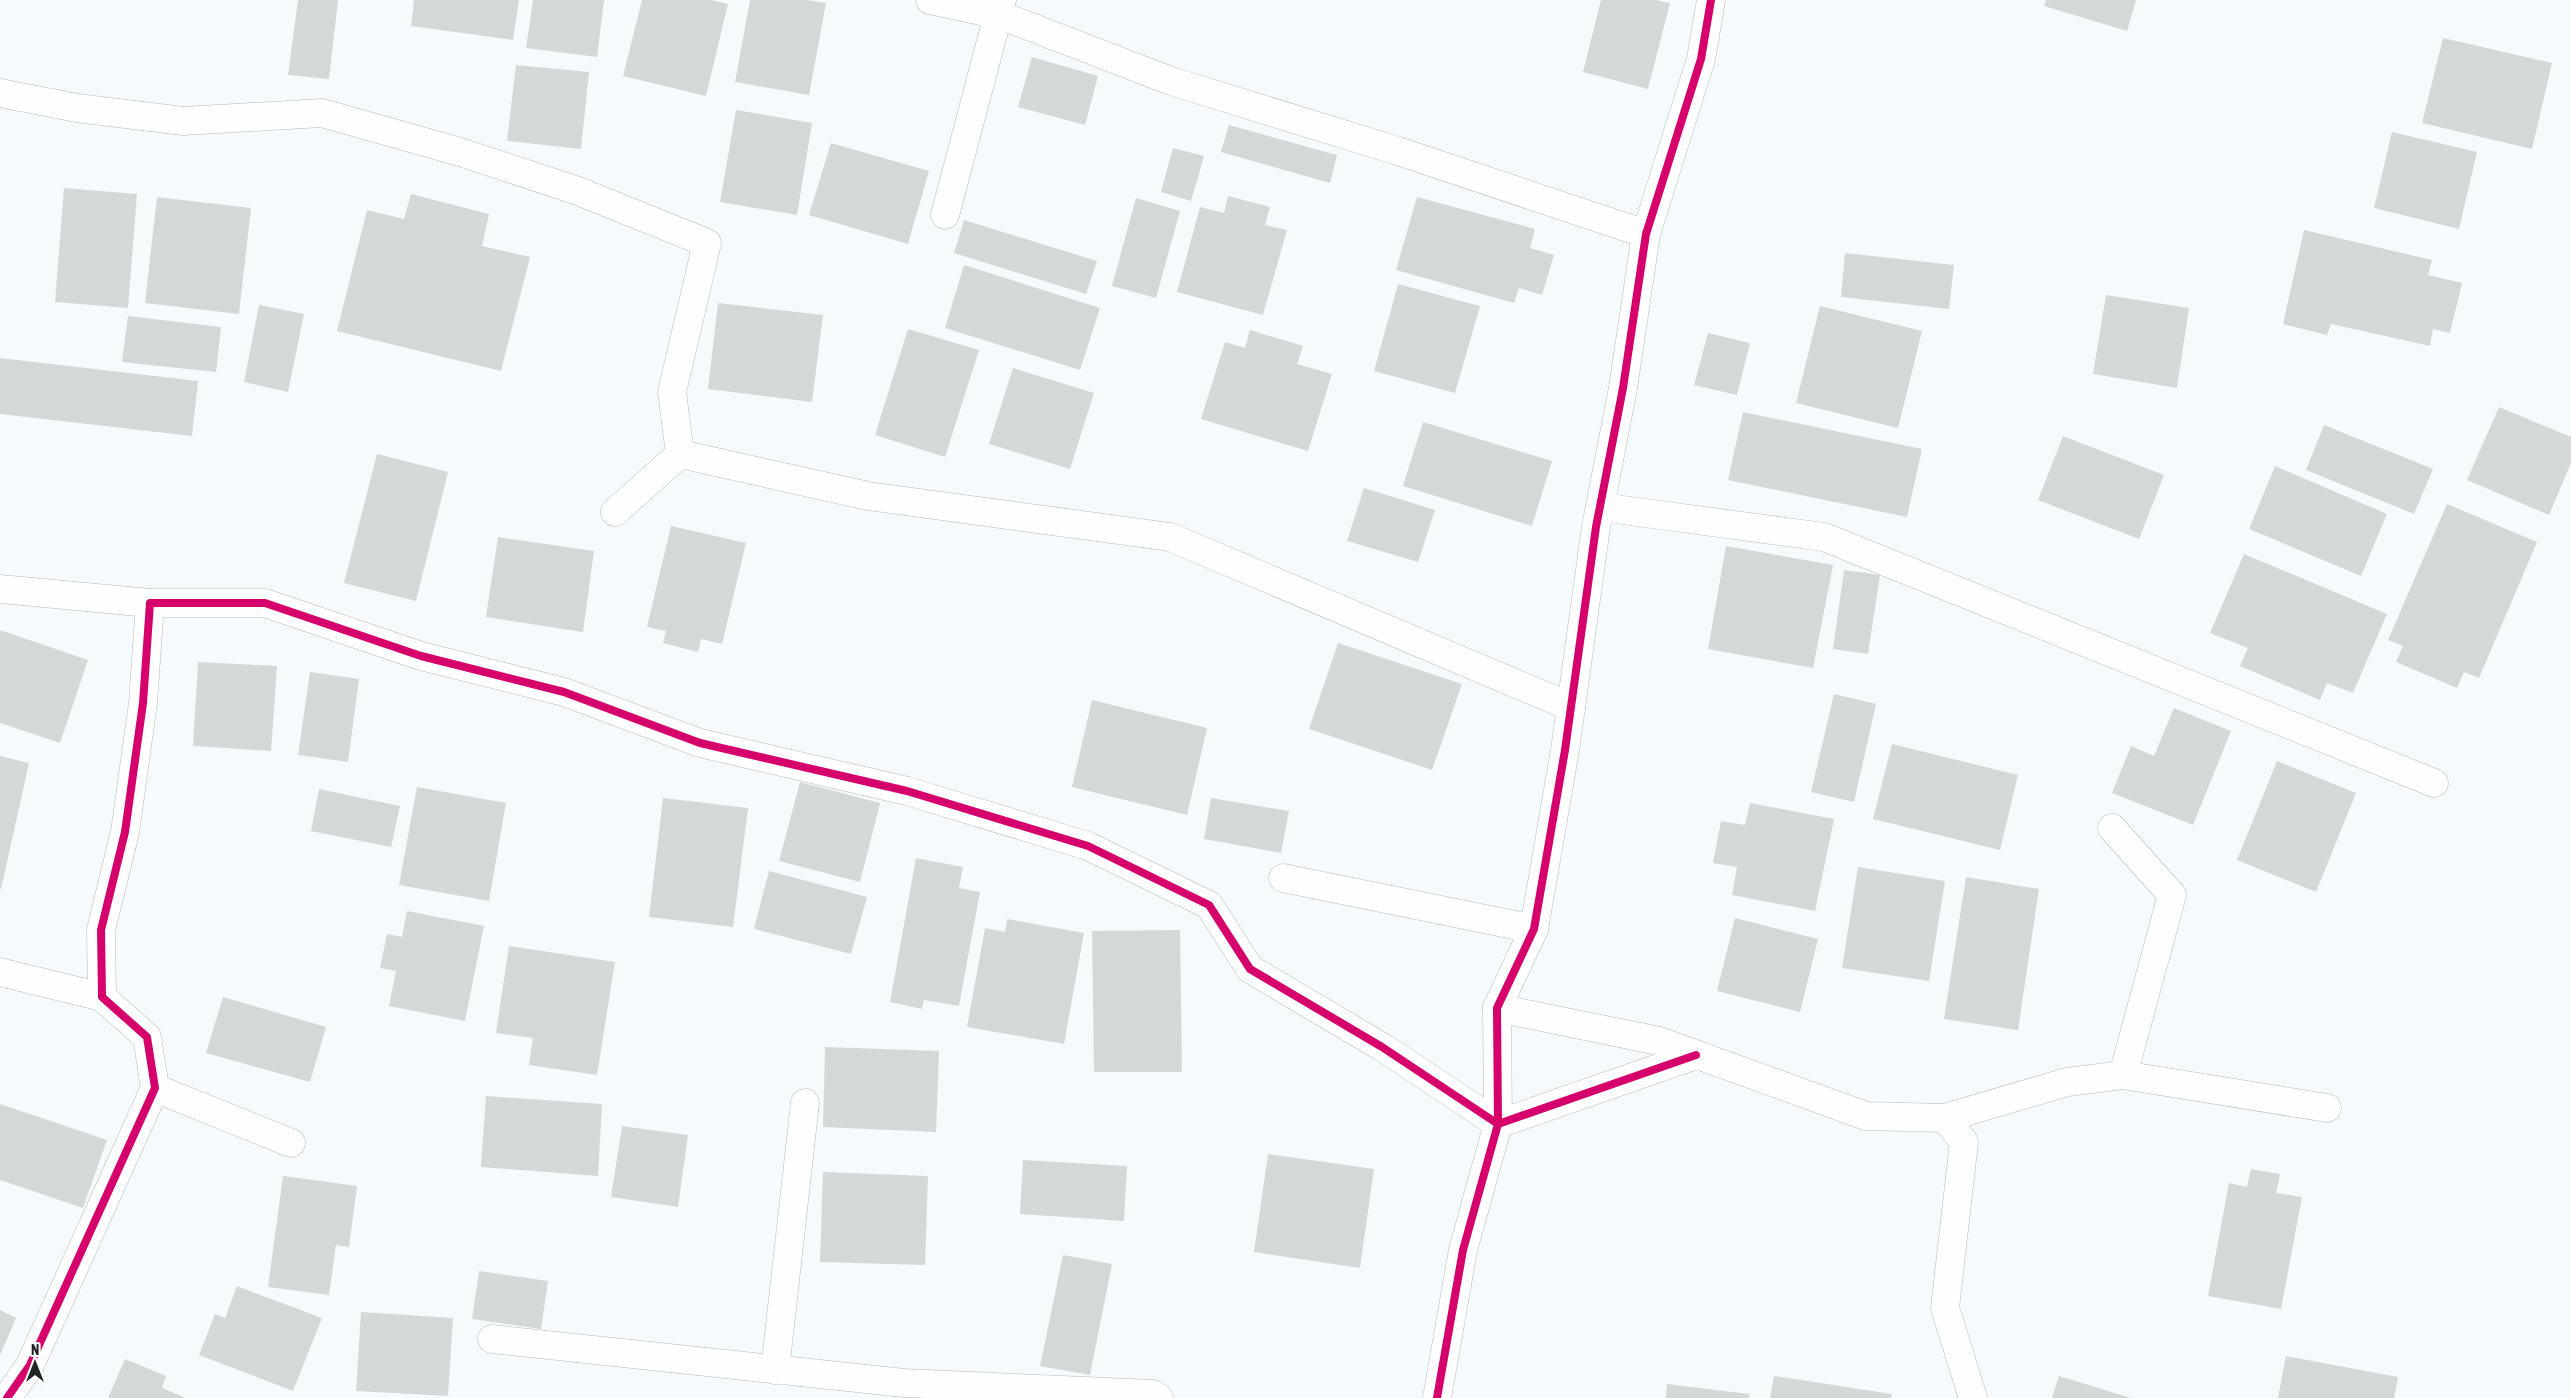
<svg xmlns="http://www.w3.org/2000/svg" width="2571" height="1398" font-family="'Asap Condensed',sans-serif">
<rect width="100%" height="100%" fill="#f5fbfc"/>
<g fill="#d4d8d9">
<path d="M298,0H338L329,79L288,75Z"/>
<path d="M414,0H519L513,40L411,26Z"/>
<path d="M533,0H604L597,57L526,48Z"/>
<path d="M642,0H711L728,4L706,96L623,76Z"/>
<path d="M750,0H807L826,3L809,95L735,82Z"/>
<path d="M1601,0H1656L1670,3L1648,89L1583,72Z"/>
<path d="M2046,0H2136L2127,31L2044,6Z"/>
<path d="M2443,38L2552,63L2532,149L2422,123Z"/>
<path d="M1032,57L1098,76L1085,125L1018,107Z"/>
<path d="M516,65L589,72L581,149L507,141Z"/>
<path d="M736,110L812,123L797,215L720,202Z"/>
<path d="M1229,125L1337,155L1330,183L1221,152Z"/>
<path d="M2392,132L2477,152L2459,229L2374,208Z"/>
<path d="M831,143L929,171L908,244L809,215Z"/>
<path d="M1173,148L1204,156L1191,201L1161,192Z"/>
<path d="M64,188L137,194L128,308L55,302Z"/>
<path d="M411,194L489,214L482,246L530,257L501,371L337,331L367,210L404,219Z"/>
<path d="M1228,196L1270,207L1265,225L1287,230L1263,315L1177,292L1200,207L1224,213Z"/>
<path d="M157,197L251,208L239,314L145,303Z"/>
<path d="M1417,197L1535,229L1530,248L1554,255L1542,295L1519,288L1514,303L1396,270Z"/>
<path d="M1136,198L1180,211L1156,298L1112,286Z"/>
<path d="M964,220L1097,261L1086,294L954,253Z"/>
<path d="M2304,230L2432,260L2428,275L2462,283L2450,333L2433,329L2430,346L2331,324L2327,335L2283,324Z"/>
<path d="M1845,253L1954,265L1949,309L1841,297Z"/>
<path d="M964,265L1100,308L1080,370L945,328Z"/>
<path d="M1398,284L1480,306L1455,393L1374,371Z"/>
<path d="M2106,295L2189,308L2177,388L2093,374Z"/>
<path d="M718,303L823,315L812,402L708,389Z"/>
<path d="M259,305L304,314L288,392L244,382Z"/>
<path d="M1820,306L1922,331L1898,428L1796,403Z"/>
<path d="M128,316L221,327L216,372L122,362Z"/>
<path d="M908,329L979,350L945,457L875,435Z"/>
<path d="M1250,330L1303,346L1297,364L1332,374L1308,451L1201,419L1225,342L1245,348Z"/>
<path d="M1708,333L1750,343L1737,395L1694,385Z"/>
<path d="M0,358L198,381L192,436L0,414Z"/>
<path d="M1013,368L1094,393L1070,469L989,444Z"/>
<path d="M2499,407L2571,437V463L2549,515L2467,480Z"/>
<path d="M1743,412L1922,449L1907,517L1728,480Z"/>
<path d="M1423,422L1552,461L1532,526L1403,486Z"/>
<path d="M2324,425L2433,469L2414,514L2306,470Z"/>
<path d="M2063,436L2164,475L2139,539L2038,500Z"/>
<path d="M377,454L448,472L416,601L344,583Z"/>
<path d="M2275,466L2387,514L2361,576L2249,529Z"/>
<path d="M1364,488L1435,510L1418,562L1347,541Z"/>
<path d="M2447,504L2537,542L2479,678L2464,672L2457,688L2396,662L2403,646L2388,640Z"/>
<path d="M671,526L746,543L722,644L701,639L698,652L663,643L666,631L647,627Z"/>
<path d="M498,537L594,551L583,632L486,617Z"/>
<path d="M1726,546L1833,565L1813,668L1708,649Z"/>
<path d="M2244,554L2387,614L2353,693L2327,683L2320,700L2240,666L2248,648L2210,633Z"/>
<path d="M1844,570L1880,575L1868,654L1833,649Z"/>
<path d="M0,630L88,660L60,743L0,723Z"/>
<path d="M1338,643L1462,684L1432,770L1309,729Z"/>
<path d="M198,662L277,666L271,751L193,746Z"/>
<path d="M310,672L359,679L348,762L298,755Z"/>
<path d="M1834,694L1876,704L1854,802L1811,792Z"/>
<path d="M1092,700L1207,728L1187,815L1072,787Z"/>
<path d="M2174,708L2231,731L2193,825L2112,793L2131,746L2154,756Z"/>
<path d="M1892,744L2018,775L2000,850L1873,819Z"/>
<path d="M0,756L29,763L1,889H0Z"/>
<path d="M2277,761L2356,793L2316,892L2237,860Z"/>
<path d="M800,782L880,803L860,882L779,861Z"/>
<path d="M417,787L506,803L489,901L399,885Z"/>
<path d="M319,789L400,806L391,847L311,831Z"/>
<path d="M663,798L748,808L733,927L649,917Z"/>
<path d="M1211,798L1289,811L1281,853L1204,839Z"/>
<path d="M1750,803L1834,819L1815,911L1732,895L1737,867L1713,863L1721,821L1745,825Z"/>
<path d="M916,858L963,867L959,888L980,892L959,1006L924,1000L922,1009L890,1002Z"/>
<path d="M1858,867L1945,881L1929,981L1842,968Z"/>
<path d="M769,871L867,897L851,954L754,929Z"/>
<path d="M1966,877L2039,889L2018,1030L1944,1019Z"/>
<path d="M407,911L484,926L465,1021L389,1006L396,971L380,968L387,934L402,937Z"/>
<path d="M1735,918L1818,939L1800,1012L1717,991Z"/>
<path d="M1007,919L1084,933L1064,1044L967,1027L985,928L1005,932Z"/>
<path d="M1180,930L1182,1072H1094L1092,931Z"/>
<path d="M509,946L615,962L597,1075L529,1065L533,1038L496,1033Z"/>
<path d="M223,997L326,1027L310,1082L206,1053Z"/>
<path d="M825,1047L939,1051L936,1132L823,1127Z"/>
<path d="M486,1096L602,1104L598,1176L481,1167Z"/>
<path d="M0,1104L107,1140L83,1208L0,1180Z"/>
<path d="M622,1126L688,1135L678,1207L611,1197Z"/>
<path d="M1268,1154L1374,1169L1360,1268L1254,1252Z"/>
<path d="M1023,1160L1127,1166L1124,1221L1020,1214Z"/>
<path d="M2251,1169L2280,1174L2276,1193L2302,1197L2281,1309L2208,1296L2229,1183L2247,1187Z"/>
<path d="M823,1172L928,1176L925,1265L820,1262Z"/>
<path d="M283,1176L357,1186L349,1247L336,1245L329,1295L268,1287Z"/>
<path d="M1063,1255L1112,1264L1090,1375L1040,1366Z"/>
<path d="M479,1271L548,1281L541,1329L472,1319Z"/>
<path d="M237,1286L322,1318L293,1391L199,1355L215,1314L225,1318Z"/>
<path d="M0,1310L16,1318L0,1355Z"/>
<path d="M361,1312L453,1318L448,1396L356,1391Z"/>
<path d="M2286,1356L2398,1377L2394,1398H2278Z"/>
<path d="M125,1359L166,1376L162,1388L186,1398H108Z"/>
<path d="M1774,1376L1892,1394L1891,1398H1770Z"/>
<path d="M2059,1376L2131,1398H2052Z"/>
<path d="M1667,1384L1749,1394V1398H1666Z"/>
</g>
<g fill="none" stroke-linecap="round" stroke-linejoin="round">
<g stroke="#b6bbbb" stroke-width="29">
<g id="minor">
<path d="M930,0L1000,15L1171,81L1398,151L1646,234"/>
<path d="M0,93L77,108L183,121L322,113L460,152L578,191L707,243L672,392L680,454"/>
<path d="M945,215L1002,0"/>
<path d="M1600,507L1824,537L2434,783"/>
<path d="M615,512L680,454L868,496L1170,537L1571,707"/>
<path d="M0,589L150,603"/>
<path d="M2112,828L2172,895L2123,1075"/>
<path d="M1283,878L1534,929"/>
<path d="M0,972L102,997"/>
<path d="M1497,1008L1659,1041L1866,1116L1945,1118L2067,1082L2123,1075L2327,1108"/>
<path d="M155,1088L291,1143"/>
<path d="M1945,1118L1964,1142L1945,1308L1973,1398"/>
<path d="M492,1339L904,1383L1153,1394L1159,1398"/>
<path d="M775,1370L805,1103"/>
<path d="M7,1398L30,1365L155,1088L147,1037L102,997L101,930L125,832L143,703L150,603H265L421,656L564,692L700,743L907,791L1088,846L1209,905L1250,969L1382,1047L1498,1124L1696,1055"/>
<path d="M1437,1398L1463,1250L1498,1124L1497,1008L1534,929L1565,750L1596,527L1623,388L1646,234L1701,59L1711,0"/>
</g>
</g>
<use href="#minor" stroke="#fefeff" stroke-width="28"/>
<g stroke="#fff" stroke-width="11">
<g id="cycleway">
<path d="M7,1398L30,1365L155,1088L147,1037L102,997L101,930L125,832L143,703L150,603H265L421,656L564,692L700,743L907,791L1088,846L1209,905L1250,969L1382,1047L1498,1124L1696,1055"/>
<path d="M1437,1398L1463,1250L1498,1124L1497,1008L1534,929L1565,750L1596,527L1623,388L1646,234L1701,59L1711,0"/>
</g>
</g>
<use href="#cycleway" stroke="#d6006c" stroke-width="8"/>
</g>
<g transform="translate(35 1363)" stroke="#ffffff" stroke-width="4" paint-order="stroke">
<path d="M0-4L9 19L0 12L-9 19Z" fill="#202425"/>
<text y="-8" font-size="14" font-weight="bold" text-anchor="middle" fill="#202425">N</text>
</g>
</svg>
